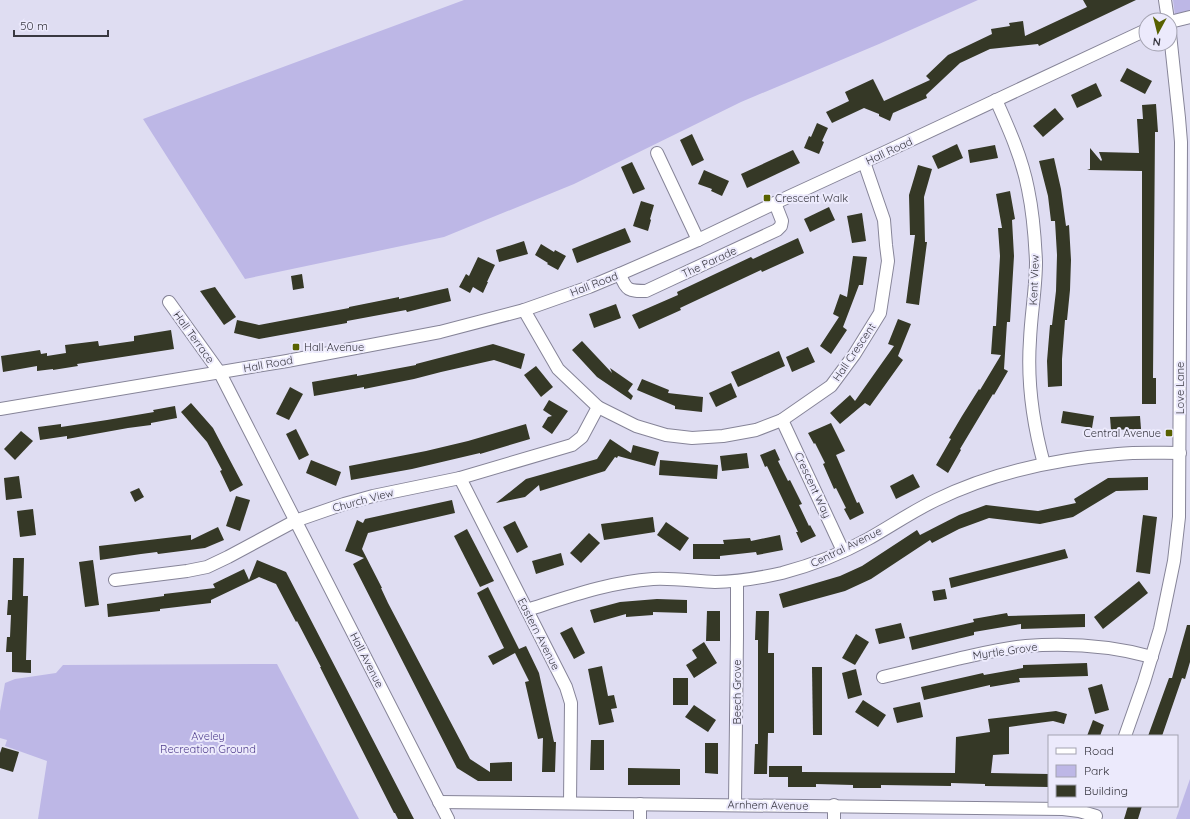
<svg xmlns="http://www.w3.org/2000/svg" width="1190" height="819" font-family="Quicksand,sans-serif">
<rect width="100%" height="100%" fill="#dfddf2"/>
<g fill="#bdb7e6">
<path d="M464,0H978L879,44L741,102L574,184L444,237L245,279L143,119Z"/>
<path d="M1173,0H1190V12L1175,16Z"/>
<path d="M277,664L359,819H38L47,761L5,746L7,740L0,738V711L5,683L15,679L56,673L63,665Z"/>
<path d="M1190,779V819H1176Z"/>
</g>
<g fill="#353826">
<path d="M1083,0H1136L1039,46L1038,44L990,49L960,63L926,95L927,98L893,113L890,121L879,116V114L864,108L832,123L826,112L849,101L845,92L873,79L884,101L930,80L926,76L948,55L992,34L991,29L1010,26L1009,23L1023,21L1025,36L1087,7Z"/>
<path d="M1127,68L1152,81L1145,94L1120,81Z"/>
<path d="M1096,83L1102,96L1077,108L1071,95Z"/>
<path d="M1156,104L1158,132H1155L1153,378H1156V404H1142V171L1087,170L1090,169V148L1101,161L1102,160L1099,152L1139,153L1137,119H1143L1142,105Z"/>
<path d="M1055,108L1064,119L1043,137L1033,126Z"/>
<path d="M817,123L828,128L822,141L824,142L819,154L804,148L809,136L811,137Z"/>
<path d="M692,134L704,160L692,166L680,140Z"/>
<path d="M957,144L963,158L938,169L932,156Z"/>
<path d="M995,145L998,158L970,163L968,150Z"/>
<path d="M793,150L800,163L747,188L741,174Z"/>
<path d="M1054,158L1061,189L1066,226L1069,225L1071,260L1070,290L1067,320H1065L1062,359V386L1048,387L1047,361L1050,325H1052L1056,291L1057,255L1055,221H1051L1048,196L1039,161Z"/>
<path d="M632,162L645,189L633,194L621,167Z"/>
<path d="M918,165L932,169L924,197L925,242H927L919,305L906,303L915,235H910L909,195Z"/>
<path d="M704,170L729,181L722,196L711,191L712,189L698,184Z"/>
<path d="M1010,191L1015,219L1012,220L1014,256L1010,322H1007L1004,369L1008,371L994,395L993,394L960,449L961,450L948,473L936,465L951,439L949,438L962,416L979,389L980,390L1001,355L991,354L993,326H996L1000,256L998,228H1002L996,194Z"/>
<path d="M641,201L654,205L650,219L651,220L648,231L633,226Z"/>
<path d="M829,207L835,220L810,232L804,219Z"/>
<path d="M862,213L866,241L852,243L847,216Z"/>
<path d="M625,228L631,242L577,263L572,249Z"/>
<path d="M798,238L804,253L762,272L761,270L680,308L681,310L639,329L632,315L678,295L677,292L751,257L753,259Z"/>
<path d="M524,241L528,254L499,262L496,250Z"/>
<path d="M541,244L554,252L555,250L566,256L558,270L547,264L548,263L535,255Z"/>
<path d="M853,256L867,257L863,285H859L843,327L847,330L831,354L820,346L839,317L833,314L840,294L847,297Z"/>
<path d="M478,257L495,265L487,282H488L483,293L473,287L470,293L459,287L466,274L469,276Z"/>
<path d="M302,274L304,288L293,290L291,276Z"/>
<path d="M215,287L236,317L224,325L200,291Z"/>
<path d="M448,288L451,301L407,312L406,310L347,321V323L259,339L234,333L237,320L259,325L349,308V307L399,297V299Z"/>
<path d="M616,304L621,318L594,328L589,314Z"/>
<path d="M898,319L911,324L898,356L903,360L870,406L865,403L840,424L830,413L850,395L855,401L894,346L888,344Z"/>
<path d="M171,330L174,349L77,364L78,366L53,370V369L37,371V366L3,372L1,356L40,350L41,354L47,353V356L66,353L65,345L98,341L99,346L134,341V336Z"/>
<path d="M582,341L612,373L610,368L633,384L628,391L633,396L631,400L597,377L572,350Z"/>
<path d="M493,344L525,354L521,369L494,360L441,372L414,379L364,389V387L314,396L312,382L357,374V376L416,365V364Z"/>
<path d="M808,347L815,362L792,372L786,357Z"/>
<path d="M779,351L785,366L738,387L731,372Z"/>
<path d="M536,366L553,387L541,397L524,375Z"/>
<path d="M642,379L669,390L668,393L703,397L702,412L675,409V406L637,390Z"/>
<path d="M731,383L737,397L716,407L709,393Z"/>
<path d="M290,387L303,394L289,420L276,414Z"/>
<path d="M549,400L568,411L552,434L542,427L548,417L552,416L543,410Z"/>
<path d="M191,403L213,428L243,485L230,492L220,471L222,470L207,442L181,412Z"/>
<path d="M175,406L177,418L151,423V425L128,428L67,439V436L40,440L38,427L61,424V427L107,420L154,412L153,410Z"/>
<path d="M1063,411L1094,416L1092,428L1061,423Z"/>
<path d="M1140,416L1141,429L1111,430L1110,417Z"/>
<path d="M831,423L845,451L836,455L857,503L859,502L864,513L850,520L844,509L846,508L836,488L834,489L823,464L825,463L815,443L814,444L808,433Z"/>
<path d="M526,424L530,439L480,454V453L412,469L351,480L349,466L426,451L468,441Z"/>
<path d="M296,429L309,455L299,460L286,434Z"/>
<path d="M21,431L33,441L15,460L4,449Z"/>
<path d="M610,439L631,453L633,445L659,452L655,466L618,456L617,458L615,457L605,471L540,491L539,485L525,497L496,503L526,479L597,459Z"/>
<path d="M775,449L780,460L778,461L788,481L790,480L802,504L799,505L809,526L810,525L816,536L801,543L796,532H798L767,466L765,467L760,455Z"/>
<path d="M747,453L749,468L722,471L720,456Z"/>
<path d="M311,460L341,472L336,486L306,473Z"/>
<path d="M660,460L718,465L717,479L659,475Z"/>
<path d="M913,474L920,487L896,499L890,486Z"/>
<path d="M19,476L22,498L6,500L4,478Z"/>
<path d="M1148,477V490L1116,491L1073,517L1040,524L989,518L959,529L932,543L930,540L871,579L845,591L783,608L779,594L840,576L862,566L917,530L920,535L959,515L986,505L1038,511L1076,503L1074,499L1108,478Z"/>
<path d="M139,488L144,497L135,502L130,492Z"/>
<path d="M236,496L250,500L240,531L226,526Z"/>
<path d="M452,500L455,513L368,533L362,549L382,588H381L388,603L470,759L490,772V763L512,762V781H478L457,768L353,564L364,558L345,551L357,520L363,523L365,519Z"/>
<path d="M33,509L36,535L20,537L17,511Z"/>
<path d="M1143,515L1157,517L1150,574L1136,572Z"/>
<path d="M653,517L655,532L604,540L601,524Z"/>
<path d="M515,521L528,547L517,553L503,527Z"/>
<path d="M666,522L689,538L680,551L657,535Z"/>
<path d="M218,527L224,540L205,548L158,554L157,552L141,554L100,560L99,546L191,535V540Z"/>
<path d="M467,529L494,581L480,587L454,536Z"/>
<path d="M589,533L600,543L581,563L570,553Z"/>
<path d="M780,535L783,550L757,555L756,552L720,556V559H693V544H724L723,540L750,538L751,541Z"/>
<path d="M1065,549L1068,558L951,588L949,578Z"/>
<path d="M561,553L564,565L536,574L532,561Z"/>
<path d="M13,558H24L23,596H28L26,660H31V673L12,672V652H6L7,637H10L11,615H7L8,600H12Z"/>
<path d="M93,560L99,605L85,607L79,562Z"/>
<path d="M257,560L286,572L414,819H398L395,813H394L320,667H321L297,621L296,622L276,584L259,577L211,600V603L160,609V611L108,617L107,604L164,596V594L215,588L213,584L244,569L249,580Z"/>
<path d="M1139,581L1148,593L1103,629L1094,617Z"/>
<path d="M488,587L519,649L526,646L539,673L554,742H556L555,772H542L543,738L538,739L525,682L529,681L515,653L493,665L488,656L504,648L477,593Z"/>
<path d="M945,589L947,599L934,601L932,591Z"/>
<path d="M657,599L687,600V613L653,612V615L626,617V614L594,623L590,610L620,602Z"/>
<path d="M707,611H720V641H706Z"/>
<path d="M756,611H769L768,653H774V733H768L767,774H754L755,744H758V640H755Z"/>
<path d="M1007,613L1008,616L1085,614V627L1021,629V624L974,632V635L912,650L909,637L974,622L973,619Z"/>
<path d="M901,623L905,638L879,644L875,629Z"/>
<path d="M1187,625H1190V662L1185,679L1182,678L1162,736H1148L1169,678H1172Z"/>
<path d="M572,627L585,653L574,659L560,633Z"/>
<path d="M856,634L869,642L855,665L842,658Z"/>
<path d="M704,642L717,663L694,678L686,665L697,658L692,650Z"/>
<path d="M1087,663L1088,676L1019,678L1020,682L990,687V685L924,700L921,687L983,673L984,675L1023,668V665Z"/>
<path d="M602,666L608,696L614,695L617,708L611,709L614,722L599,725L588,669Z"/>
<path d="M812,667H822V735H813Z"/>
<path d="M856,669L862,695L848,699L842,673Z"/>
<rect x="673" y="678" width="15" height="27"/>
<path d="M1102,684L1109,710L1095,714L1088,688Z"/>
<path d="M863,700L886,715L878,727L855,712Z"/>
<path d="M920,702L923,717L897,723L893,708Z"/>
<path d="M694,705L716,720L708,732L685,717Z"/>
<path d="M1056,711L1067,714L1064,724L1053,721L1009,727V754L993,755L991,773L1049,774V787L985,786V784L951,783V786L881,785V788H853V785L816,784V787H788V777H769V766H802V772L955,773L956,737L990,732L988,719Z"/>
<path d="M1093,720L1104,725L1100,736H1087Z"/>
<path d="M591,740H604V770H590Z"/>
<path d="M705,743H718V774L705,773Z"/>
<path d="M2,747L19,752L13,772L0,768V753Z"/>
<path d="M628,768L680,769V785H628Z"/>
<path d="M1128,806H1142L1138,819H1124Z"/>
</g>
<g fill="none" stroke-linecap="round" stroke-linejoin="round">
<g stroke="#868498" stroke-width="14">
<g id="street">
<path d="M1165,0L1168,20"/>
<path d="M1170,22L1190,17"/>
<path d="M996,100C1009,129 1022,158 1028,189C1033,213 1035,238 1036,262C1036,288 1031,314 1030,340C1027,382 1033,424 1044,464"/>
<path d="M657,153L698,240"/>
<path d="M620,274C626,291 629,291 646,291L777,230L781,226L782,221L775,203"/>
<path d="M169,302L220,373L448,819"/>
<path d="M524,310L558,369L598,407L636,426L666,435L692,438L723,436L756,430L782,420L831,386L854,355L880,313L888,261L886,245L884,220L864,162"/>
<path d="M0,409L287,361L440,332L524,310L589,287L620,274L698,240L775,203L864,162L1146,30"/>
<path d="M782,420L843,551"/>
<path d="M460,478L566,687L571,703L570,803"/>
<path d="M115,580L187,571L207,567L228,557L295,521L344,504L373,496L460,478L572,445L582,437L598,407"/>
<path d="M527,610C568,597 609,582 653,579C673,578 694,581 715,582C737,582 760,578 782,573C812,565 841,554 868,539C891,526 913,511 936,500C993,472 1056,459 1118,454C1138,452 1159,453 1180,453"/>
<path d="M883,677C908,671 932,665 957,659C980,654 1003,648 1026,646C1067,643 1112,646 1152,657"/>
<path d="M1125,736L1144,682L1160,629L1174,561L1179,517L1181,142L1179,118L1170,34"/>
<path d="M439,802L1063,809L1079,811L1096,816"/>
<path d="M735,804L737,636V581"/>
<path d="M640,819V804"/>
<path d="M834,819V805"/>
</g>
</g>
<use href="#street" stroke="#fff" stroke-width="12"/>
</g>
<g fill="#586100" stroke="#eceafc" stroke-width="1.5">
<rect x="763" y="194" width="8" height="8" rx="2"/>
<rect x="292" y="343" width="8" height="8" rx="2"/>
<rect x="1165" y="429" width="8" height="8" rx="2"/>
</g>
<g text-anchor="middle" stroke-width="4" stroke-linejoin="round" paint-order="stroke">
<g font-size="11" fill="#393841" stroke="#eceafc">
<text transform="translate(889 151) rotate(-25)" y="4">Hall Road</text>
<text transform="translate(709 262) rotate(-25)" y="4">The Parade</text>
<text transform="translate(1034 280) rotate(-88)" y="4">Kent View</text>
<text transform="translate(594 284) rotate(-21)" y="4">Hall Road</text>
<text transform="translate(194 337) rotate(54)" y="4">Hall Terrace</text>
<text transform="translate(854 352) rotate(-56)" y="4">Hall Crescent</text>
<text transform="translate(268 364) rotate(-10)" y="4">Hall Road</text>
<text transform="translate(1180 388) rotate(-90)" y="4">Love Lane</text>
<text transform="translate(813 485) rotate(65)" y="4">Crescent Way</text>
<text transform="translate(363 500) rotate(-15)" y="4">Church View</text>
<text transform="translate(846 547) rotate(-26)" y="4">Central Avenue</text>
<text transform="translate(539 634) rotate(63)" y="4">Eastern Avenue</text>
<text transform="translate(1005 651) rotate(-8)" y="4">Myrtle Grove</text>
<text transform="translate(367 660) rotate(63)" y="4">Hall Avenue</text>
<text transform="translate(737 692) rotate(-90)" y="4">Beech Grove</text>
<text transform="translate(768 805) rotate(1)" y="4">Arnhem Avenue</text>
</g>
<g font-size="11" fill="#393841" stroke="#eceafc" text-anchor="start">
<text x="775" y="202">Crescent Walk</text>
<text x="304" y="351">Hall Avenue</text>
<text x="1161" y="437" text-anchor="end">Central Avenue</text>
</g>
<g font-size="11" fill="#503e8d" stroke="#eceafc">
<text x="208" y="740">Aveley<tspan x="208" dy="13">Recreation Ground</tspan></text>
</g>
</g>
<rect x="1048" y="735" width="130" height="72" fill="#eceafc" stroke="#a4a3b1"/>
<rect x="1056" y="748" width="20" height="6" fill="#ffffff" stroke="#a4a3b1"/>
<text x="1084" y="755" font-size="12" fill="#393841">Road</text>
<rect x="1056" y="765" width="20" height="12" fill="#bdb7e6" stroke="#a4a3b1"/>
<text x="1084" y="775" font-size="12" fill="#393841">Park</text>
<rect x="1056" y="785" width="20" height="12" fill="#353826" stroke="#a4a3b1"/>
<text x="1084" y="795" font-size="12" fill="#393841">Building</text>
<g transform="translate(1158 32) rotate(187)"><circle r="19" fill="#eceafc" stroke="#a4a3b1"/>
<path d="M0-3L7 15L0 10L-7 15Z" fill="#586100"/>
<text y="-6" font-size="11" font-weight="bold" text-anchor="middle" fill="#393841">N</text>
</g>
<path d="M14 30v6h94v-6" fill="none" stroke="#393841" stroke-width="2"/>
<text x="20" y="30" font-size="12" fill="#393841" stroke="#eceafc" stroke-width="3" paint-order="stroke">50 m</text>
</svg>
